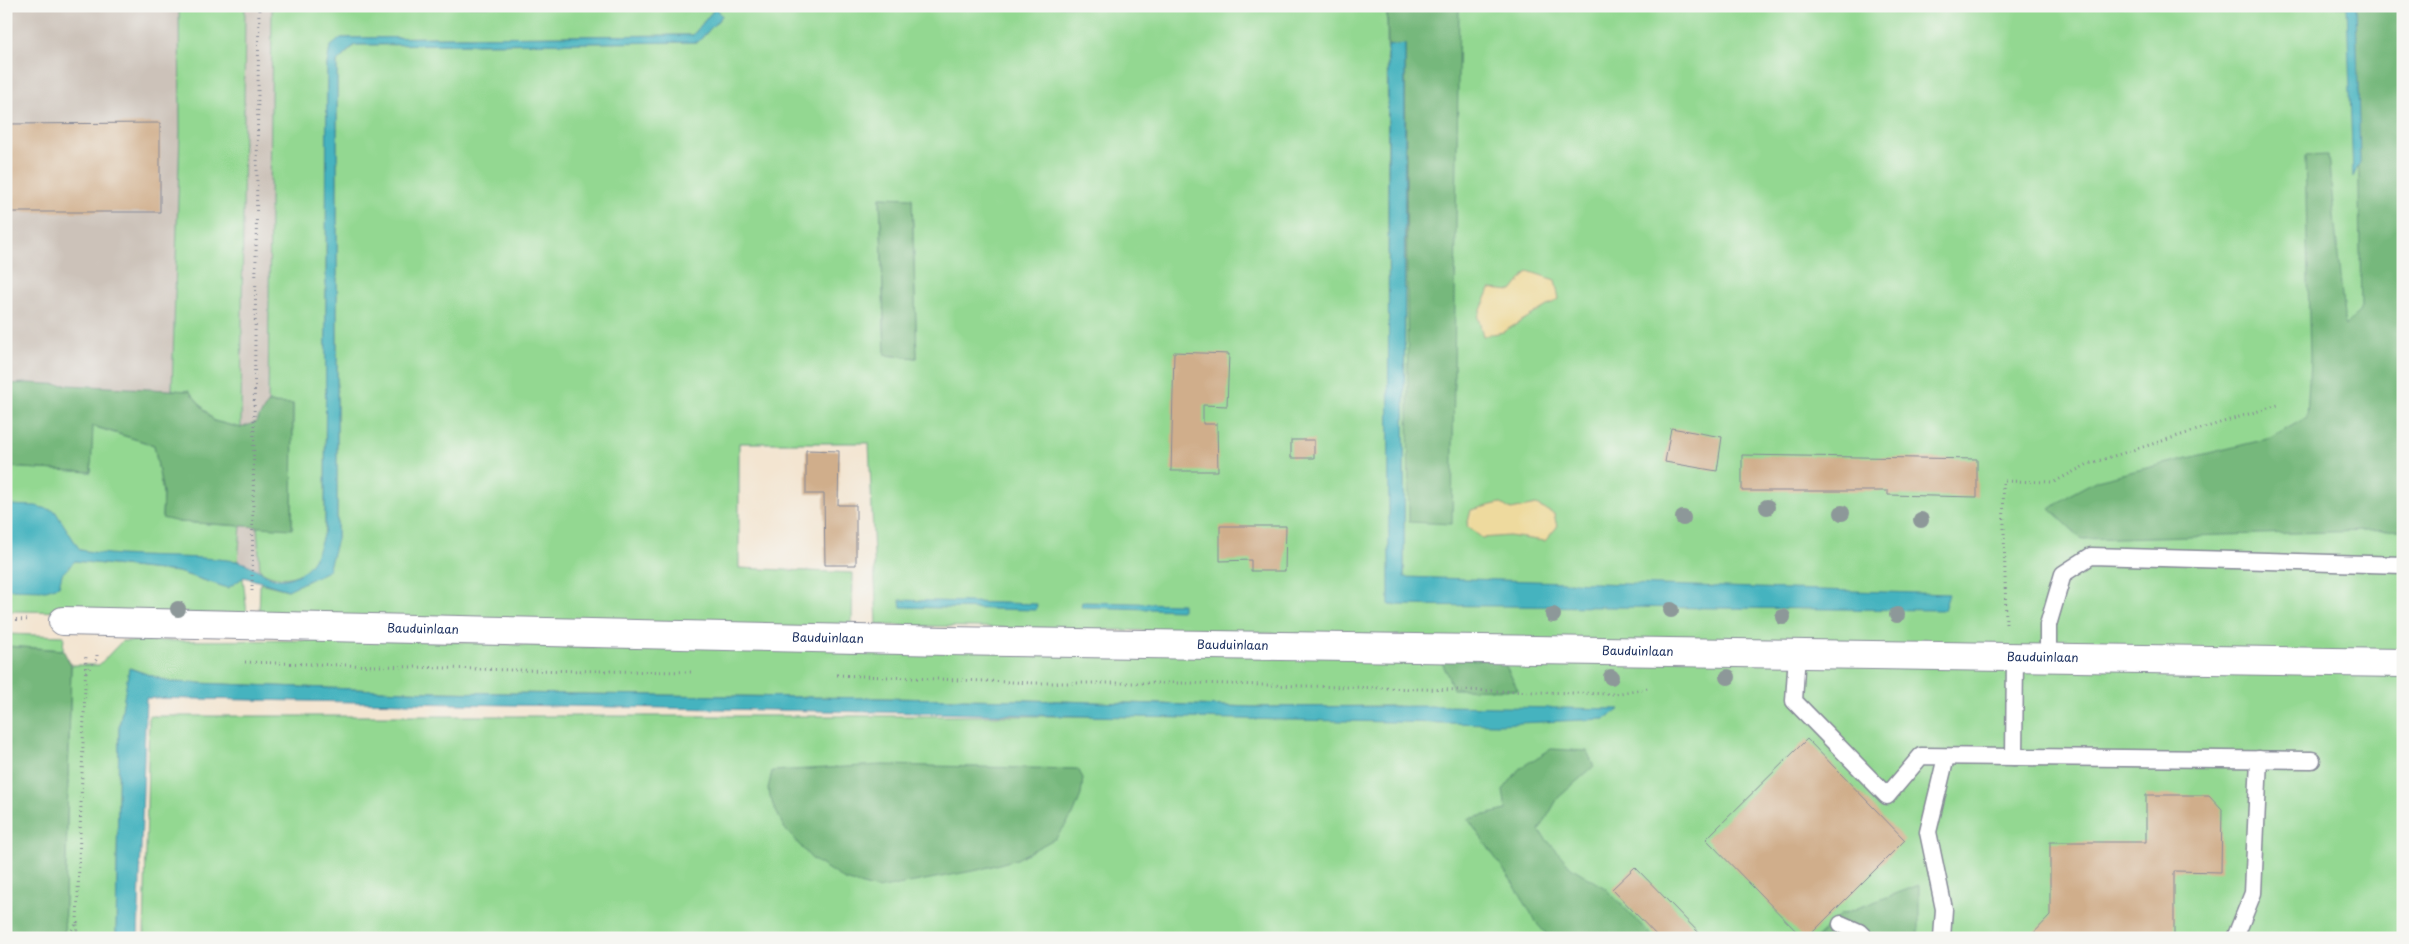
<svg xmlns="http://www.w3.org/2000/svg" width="2409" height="944" font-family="'Playpen Sans',sans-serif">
<rect width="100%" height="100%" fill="#f6f6f2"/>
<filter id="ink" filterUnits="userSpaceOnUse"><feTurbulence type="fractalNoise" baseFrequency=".02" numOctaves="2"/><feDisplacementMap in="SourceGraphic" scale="10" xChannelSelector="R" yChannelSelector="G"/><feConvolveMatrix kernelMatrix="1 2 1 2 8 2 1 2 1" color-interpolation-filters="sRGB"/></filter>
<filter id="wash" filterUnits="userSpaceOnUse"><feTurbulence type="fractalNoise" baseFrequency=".0096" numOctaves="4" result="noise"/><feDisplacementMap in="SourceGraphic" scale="20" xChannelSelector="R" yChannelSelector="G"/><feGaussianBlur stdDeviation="1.12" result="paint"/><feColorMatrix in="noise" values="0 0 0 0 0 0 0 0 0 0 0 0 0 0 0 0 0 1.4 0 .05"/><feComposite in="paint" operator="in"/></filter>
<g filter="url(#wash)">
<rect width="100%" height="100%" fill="#f3e5d1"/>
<path fill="#ccc2b9" d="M6,6H320L341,580L6,553Z"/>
<g fill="#93d891" stroke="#578478" fill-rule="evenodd">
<path d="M179,6H245L241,428L214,421L189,391L172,390L180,131Z"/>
<path d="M272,6H1387L1390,605L1400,604L1404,577L1406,6H2403V938H144L149,716H1398V706L1256,707L1027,700L432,692L170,682L130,668L119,728L116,938H64L71,665H99L122,641L414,640L568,647H653L259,615L260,583L288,590L337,539V62L355,45L698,42L722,16L715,8L693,35L341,38L327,64L325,529C321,540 320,557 311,566C297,580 275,581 260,570L257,526L292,528L293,404L268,403ZM880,197L912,199L917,358L885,355ZM739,443H869L877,625L1399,636L844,649L852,623L853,573L739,568Z"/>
<path d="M92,426L154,445L163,493L162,517L179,522L241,526L238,561L113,556L80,550L6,507V467L91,472Z"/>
<path d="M75,561L178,572L228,588L243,577L247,614L6,611V588L62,574Z"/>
<path d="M6,634L64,636L63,650L6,646Z"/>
</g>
<g fill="#76b87b" stroke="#48746c">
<path d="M1387,6H1459L1452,524L1409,522L1405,45L1388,46Z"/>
<path d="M2356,6H2403V530L2082,539L2050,509L2071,494L2097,480L2271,438L2307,417L2310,359L2305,156L2328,155L2345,326L2361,311Z"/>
<path d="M880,197L912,198L917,358L885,355Z"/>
<path d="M28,383L189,391L214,421L241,428L256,422L268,403L293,404L292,529L179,522L162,518L163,493L154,445L93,426L91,472L6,467V384Z"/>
<path d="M6,646L63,650L71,665L64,938H6Z"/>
<path d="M1441,659L1503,660L1518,690L1453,689Z"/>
<path d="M1551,749L1587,751L1594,766L1558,798L1539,831L1571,867L1605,888L1654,938H1550L1538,925L1513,883L1468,819L1506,810L1503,790L1520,768Z"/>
<path d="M882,765L1078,769L1083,778L1081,795L1073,815L1056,838L1017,859L978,870L877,889L845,880L812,859L785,829L773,805L768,789L772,771Z"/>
<path d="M1919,885V936L1816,938L1842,914Z"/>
</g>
<g fill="#eeda9e" stroke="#84847e">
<path d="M1528,271L1555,280L1559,299L1503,332L1483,336L1478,317L1490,289L1512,291Z"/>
<path d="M1500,503L1511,510L1536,505L1554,514L1557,527L1545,541L1509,536L1482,538L1467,526L1471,510Z"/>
</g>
<g fill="#44b3bf" stroke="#30718e">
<path d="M2347,6H2356L2360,162L2353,177Z"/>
<path d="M716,7L722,16L698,42L354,45L337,62V539L328,571L288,590L244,577L228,588L178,572L75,561L62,574L59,586L46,590L6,589V505L36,506L55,511L80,550C132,560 184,554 236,561C255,563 269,584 289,578C314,571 318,551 325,529L327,64L330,47L341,38L693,35Z"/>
<path d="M1405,44L1404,577L1949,594L1944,610L1389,605L1388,46Z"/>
<path d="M900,600L1037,604L1036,610L901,607Z"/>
<path d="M1082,602L1182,604V610L1081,607Z"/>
<path d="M129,668L170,682L432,692L1027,700L1256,707L1442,706L1620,709L1605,719L1498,724L146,698L138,938H116L119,728Z"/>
</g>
<g id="blocks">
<g fill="#d0ae8b">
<path d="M160,123V212H6V124Z"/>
<path d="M1174,352L1229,354L1227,406L1203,405V424H1217L1218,471H1171Z"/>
<path d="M1671,428L1722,437L1717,471L1665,462Z"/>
<rect x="1291" y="440" width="23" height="18"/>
<path d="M806,450L839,451L838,505H856V565H825L824,494H806Z"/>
<path d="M1742,455L1977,459V497L1888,495V491H1742Z"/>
<path d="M1220,526H1286L1285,571H1251V560L1220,561Z"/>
<path d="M1807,739L1905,840L1807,938H1803L1706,839Z"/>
<path d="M2146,795H2209L2222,809L2221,872L2174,871V938H2029L2050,916V842H2146Z"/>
<path d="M1635,867L1704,938H1659L1612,889Z"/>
</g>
</g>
</g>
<g filter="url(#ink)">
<use href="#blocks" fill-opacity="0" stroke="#878a98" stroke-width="1"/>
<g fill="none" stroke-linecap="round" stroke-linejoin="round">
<g stroke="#878a98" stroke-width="19">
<g id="service">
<path d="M1797,653L1794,701L1887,796L1921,756L2312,760"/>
<path d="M2048,657V625L2063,574L2091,556L2403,565"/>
<path d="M2014,757L2015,657"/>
<path d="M1841,924L1859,932L1865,938"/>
<path d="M1942,938L1944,909L1928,832L1946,757"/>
<path d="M2235,938L2253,893L2259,759"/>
</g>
</g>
<g stroke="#878a98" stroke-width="30">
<g id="minor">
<path id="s1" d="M63,621L947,641L2403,663"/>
</g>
</g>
<g stroke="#878a98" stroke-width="3" stroke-dasharray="1 4" stroke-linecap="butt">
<path d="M252,591L259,6"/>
<path d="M6,619L30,620"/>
<path d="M2006,624L2003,481L2054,482L2088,464L2281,404"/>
<path d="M245,662L512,670L694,672"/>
<path d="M86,672L97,659V655"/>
<path d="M837,675L1035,683H1189L1615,694L1648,688"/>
<path d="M77,923L86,656"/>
<path d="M66,938L77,923V938"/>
</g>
<use href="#service" stroke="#fff" stroke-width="16"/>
<use href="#minor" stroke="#fff" stroke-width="28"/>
</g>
<g fill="#8d9899">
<circle cx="1767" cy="507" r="8"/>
<circle cx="1842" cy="513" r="8"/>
<circle cx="1683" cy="518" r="8"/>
<circle cx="1921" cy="520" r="8"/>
<circle cx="178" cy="609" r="8"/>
<circle cx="1671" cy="610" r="8"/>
<circle cx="1553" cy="615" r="8"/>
<circle cx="1897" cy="615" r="8"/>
<circle cx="1783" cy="617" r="8"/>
<circle cx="1611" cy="677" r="8"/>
<circle cx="1728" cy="677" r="8"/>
</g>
</g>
<g text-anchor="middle" stroke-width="4" stroke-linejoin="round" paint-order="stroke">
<g font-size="12" fill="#1b2f5e" stroke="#f6f6f2">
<text dy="4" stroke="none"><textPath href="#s1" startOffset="360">Bauduinlaan</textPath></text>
<text dy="4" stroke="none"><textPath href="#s1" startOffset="765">Bauduinlaan</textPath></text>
<text dy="4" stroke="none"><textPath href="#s1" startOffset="1170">Bauduinlaan</textPath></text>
<text dy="4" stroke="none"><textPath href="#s1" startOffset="1575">Bauduinlaan</textPath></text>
<text dy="4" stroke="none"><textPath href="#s1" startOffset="1980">Bauduinlaan</textPath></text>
</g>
</g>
<rect width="2409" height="944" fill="none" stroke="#f6f6f2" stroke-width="25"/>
</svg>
